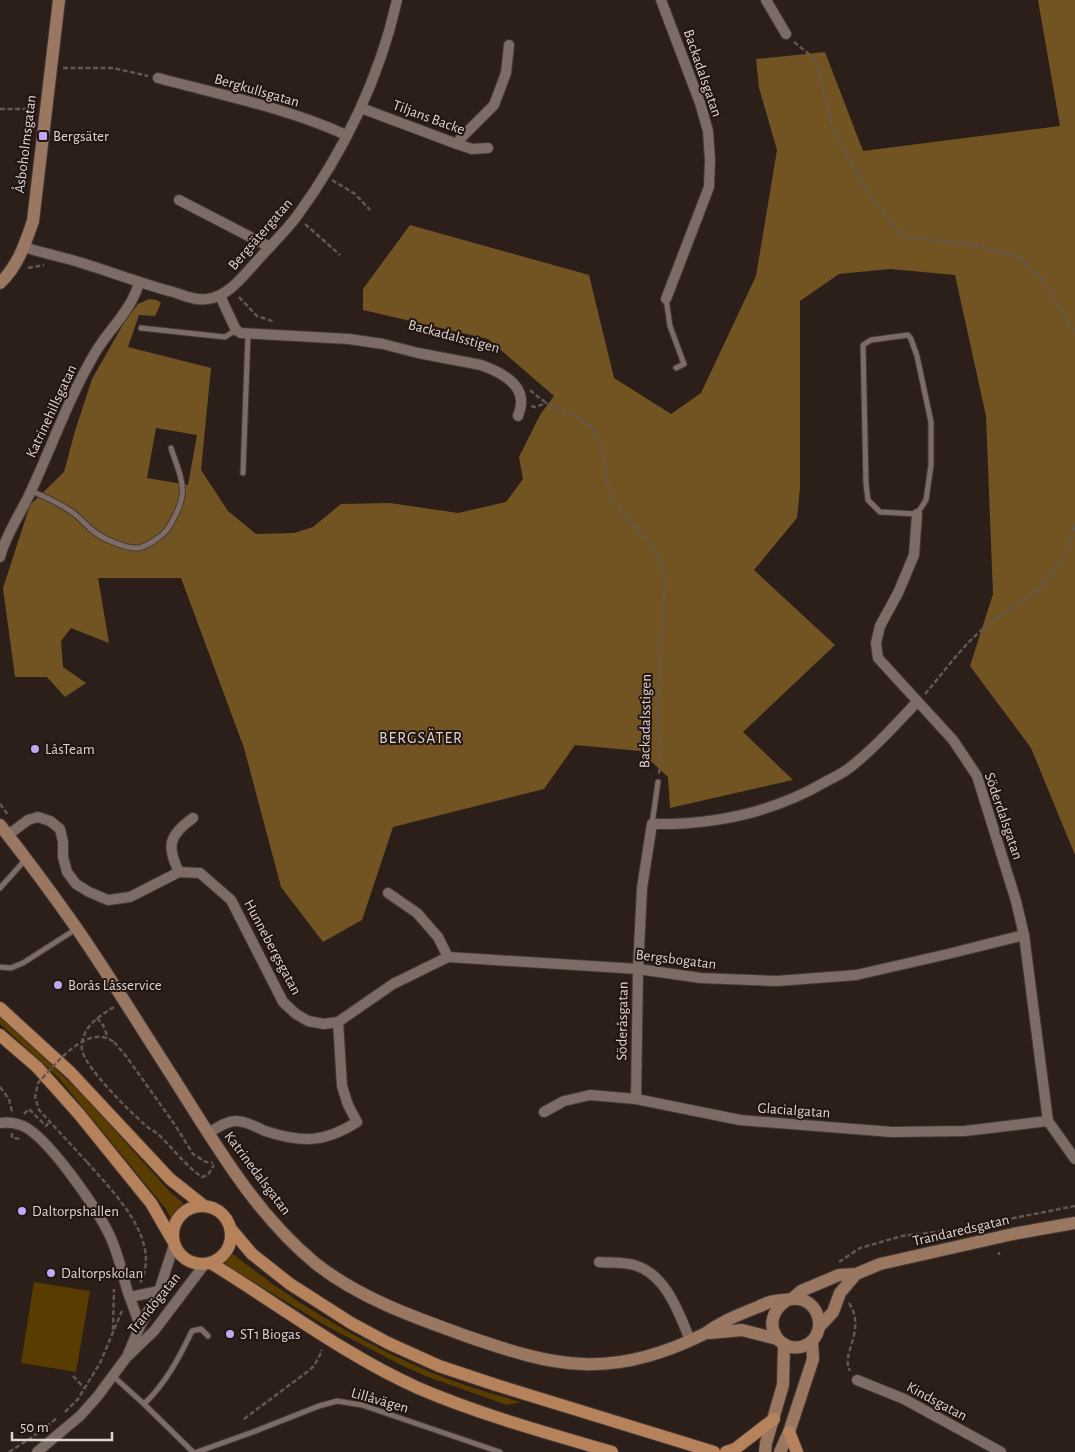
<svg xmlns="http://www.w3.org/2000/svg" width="1075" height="1452" font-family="'Alegreya Sans',sans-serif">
<rect width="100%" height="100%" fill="#2c1f1a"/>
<g fill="#593c00">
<path d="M0,1016L85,1097L171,1193L183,1203L170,1218L166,1209L58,1077L0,1024Z"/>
<path d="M233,1254C295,1303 361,1343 433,1373C461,1385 491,1393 521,1402L507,1405L428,1377L403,1366L328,1327L224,1264Z"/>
<path d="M34,1282L90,1291L76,1372L21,1363Z"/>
</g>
<path fill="#715422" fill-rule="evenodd" d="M1038,0H1075V855L1031,748L970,666L993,594L986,416L955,275L890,269L839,274L800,301V488L797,518L754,570L835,645L743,732L793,780L670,808L668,777L640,751L575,745L544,789L393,827L362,920L323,942L281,887L244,748L181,578H98L109,643L71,628L61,641L63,667L86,683L65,697L47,677H15L3,588L30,505L64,472L75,431L92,379L125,321L138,304L149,299L157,300L161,303L155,316L139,315L128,347L211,368L201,470L228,511L256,534L294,533L313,527L341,504L390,503L458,513L506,502L523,479L519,457L540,415L554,396L488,339L363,310V289L410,225L589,275L614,378L671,414L701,393L756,276L777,150L759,88L756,59L825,52L863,151L1060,126ZM156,428L197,435L188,485L147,478Z"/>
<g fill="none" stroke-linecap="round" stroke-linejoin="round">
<g stroke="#443936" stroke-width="7">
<g id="lane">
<path d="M666,299L670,326L684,364L676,368"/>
<path d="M141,328L225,337L236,330"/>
<path d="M908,335L911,339L917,356L931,422V465L926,500L917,514L880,512L868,500L866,484L863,345L871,340Z"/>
<path d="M243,473L248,334"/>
<path d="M31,491C46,497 59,503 72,512C79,517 85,524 92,530C101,538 126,549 138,548C147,547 164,535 169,527C190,492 183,484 171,448"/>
<path d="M652,824L658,782"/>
<path d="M0,888L26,859"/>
<path d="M0,967L11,968L23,963L76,929"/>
<path d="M113,1376L144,1404L193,1452"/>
<path d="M144,1404C166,1383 179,1358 192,1331L201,1329L208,1336"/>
<path d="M197,1452L253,1432L319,1406L337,1401L362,1405L500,1452"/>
</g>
</g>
<g stroke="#443936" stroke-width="12">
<g id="street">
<path d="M661,0L700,103L708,131L710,160L709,187L666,299"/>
<path d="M766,0L786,34"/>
<path d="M158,78C221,95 287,108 346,135"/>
<path d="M361,108L457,144L472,149L488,148"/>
<path d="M457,144L460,139L494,105L506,73L509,45"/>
<path d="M179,200L270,247"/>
<path d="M24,247C40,252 56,256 72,260C106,270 139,283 173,292C183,295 196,301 207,299C228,297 243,276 257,261C270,246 285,232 297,216C344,152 380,77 397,0"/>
<path d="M220,296L236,330L241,333L349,339L383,344L418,353L481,365C498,371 523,383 521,404C521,408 519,412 518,416"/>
<path d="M917,514L914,555L898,593L880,626L876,643L878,658L953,740L977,776L1016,901L1024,935L1048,1121L1075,1159"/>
<path d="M0,557C6,534 21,513 31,491C52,446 69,397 95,353C109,329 131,311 139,283"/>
<path d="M8,835L28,820L38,817L50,821L60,829L63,842V857L67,872L76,884L89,892L108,900L130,897L179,872L200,873L231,900L283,1002L296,1014L308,1021L324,1024L338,1022L393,984L448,957L638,969L701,978L777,981L856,975L948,954L1024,935"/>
<path d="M179,872C166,846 169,835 193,818"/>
<path d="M388,893L417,913L438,937L448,957"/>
<path d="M636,1099L638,969L642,888L652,824C712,825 772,813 825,782C833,778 841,774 848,769C874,749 895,725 917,702"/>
<path d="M544,1112L564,1101L590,1095L636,1099L740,1120L892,1132L965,1131L1048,1121"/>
<path d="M0,1123C7,1122 16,1123 23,1126C48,1137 95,1206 108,1232C117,1249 121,1268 126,1286C130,1300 136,1313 140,1326"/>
<path d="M208,1133C217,1128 226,1121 236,1121C245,1121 257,1127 265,1131C302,1143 324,1143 357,1122L348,1105L342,1086L338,1022"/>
<path d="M599,1262C610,1263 624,1262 634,1265C666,1274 679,1313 690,1340"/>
<path d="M130,1297L159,1291"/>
<path d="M128,1354L140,1326L159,1291L174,1245"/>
<path d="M857,1380L904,1399L1001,1452"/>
<path d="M37,1452L80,1416L97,1397L126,1358L154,1331L204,1265"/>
</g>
</g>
<g stroke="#443936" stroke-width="14">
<g id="secondary">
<path d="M0,283C18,266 25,244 33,221L59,0"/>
<path d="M0,825C26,858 51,892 75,926C107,972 136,1020 167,1068C211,1136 251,1210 315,1263C360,1299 419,1319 472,1338C507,1350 546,1363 583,1364C625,1366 668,1352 704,1334C710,1331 714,1327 720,1324C732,1317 745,1312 758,1307C763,1305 769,1301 775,1301C780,1300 787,1300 792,1299C818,1296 829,1331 808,1344C781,1359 756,1321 786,1301"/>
<path d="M792,1299L801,1291L839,1275L856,1274L880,1264L1013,1234L1075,1223"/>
<path d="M820,1326L833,1312L840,1293L856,1274"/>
<path d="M709,1333L742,1330L777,1339"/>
<path d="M765,1452L766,1443L783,1385L784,1344"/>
<path d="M780,1452L789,1432L813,1359L812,1341"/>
</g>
</g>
<g stroke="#443936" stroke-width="14">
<g id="primary">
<path d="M0,1008L71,1073L170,1179L204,1206"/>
<path d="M0,1035L37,1067L79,1114L151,1203L173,1241"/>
<circle cx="202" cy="1235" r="29"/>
<path d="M230,1228L252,1254L290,1284L351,1323L388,1343L439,1366L496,1385L714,1452"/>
<path d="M211,1263C279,1305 345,1355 418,1388C481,1415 547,1433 612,1452"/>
<path d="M789,1432L797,1452"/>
<path d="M726,1452L735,1449L774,1419"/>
</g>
</g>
<g stroke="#635752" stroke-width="2.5" stroke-dasharray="5 2.5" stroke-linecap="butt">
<path d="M794,42L815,59L833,129L870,196L902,236L976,245L1019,257L1043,280L1075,334"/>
<path d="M63,68H113L148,76"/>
<path d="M0,109H33"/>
<path d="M332,180L355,194L370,210"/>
<path d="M305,224L340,255"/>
<path d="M28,268L44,265"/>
<path d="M239,297L257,316L275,322"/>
<path d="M530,390C537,396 544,402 552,406C564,413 579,415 589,425C608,443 602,471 611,493C621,518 643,532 657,554C662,561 663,571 665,580L657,722L661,749L659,775"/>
<path d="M531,406L535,407L547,403"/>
<path d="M925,694C943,673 963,645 984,628C1001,614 1020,604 1037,590C1057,573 1068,550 1075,525"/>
<path d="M0,804L8,815"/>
<path d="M114,1007C98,1017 80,1028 82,1050C85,1067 129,1111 143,1123C148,1129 156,1131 161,1137C175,1151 186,1166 202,1177L208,1175L214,1165"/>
<path d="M97,1018L103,1025L108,1038"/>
<path d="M114,1042L126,1056L175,1125L193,1154L206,1162L213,1163"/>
<path d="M0,1087L9,1099L12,1112"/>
<path d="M24,1114L29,1109L46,1126L50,1121"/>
<path d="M12,1133V1138L21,1139"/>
<path d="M87,1162C113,1192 163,1240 140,1283"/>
<path d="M999,1252V1255"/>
<path d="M839,1262L860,1248L902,1236L953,1230L1075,1206"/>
<path d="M849,1303C867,1331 840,1353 850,1371"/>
<path d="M113,1330L114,1289"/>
<path d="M73,1376L84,1388"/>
<path d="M65,1412L78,1399L100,1363L122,1311"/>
<path d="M244,1419L307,1372L314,1366L322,1351L321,1350"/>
<path d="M9,1452L31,1438L57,1418"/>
</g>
<use href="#lane" stroke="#7d6c66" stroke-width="5"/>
<use href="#street" stroke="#7d6c66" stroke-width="10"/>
<use href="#secondary" stroke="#997761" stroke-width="12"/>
<use href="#primary" stroke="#b5825b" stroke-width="12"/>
<path stroke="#635752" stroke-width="2.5" stroke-dasharray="5 2.5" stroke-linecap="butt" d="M87,1162L39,1110L35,1097L38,1083C55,1065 87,1022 114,1042"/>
</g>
<g fill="#c5a6f0" stroke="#221511" stroke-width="2">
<rect x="38" y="131" width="10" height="10" rx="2.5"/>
<circle cx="35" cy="749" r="5"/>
<circle cx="58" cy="985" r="5"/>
<circle cx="22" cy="1211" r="5"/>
<circle cx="51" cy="1273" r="5"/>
<circle cx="230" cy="1334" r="5"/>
</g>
<g text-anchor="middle" stroke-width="4" stroke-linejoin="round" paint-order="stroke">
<g font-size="15" fill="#ded5d1" stroke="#221511">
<text transform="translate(703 73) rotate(71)" y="5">Backadalsgatan</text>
<text transform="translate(257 90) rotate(16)" y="5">Bergkullsgatan</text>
<text transform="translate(429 117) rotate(20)" y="5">Tiljans Backe</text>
<text transform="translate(25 144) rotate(-83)" y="5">Åsboholmsgatan</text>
<text transform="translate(260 234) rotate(-49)" y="5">Bergsätergatan</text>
<text transform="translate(454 336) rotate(15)" y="5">Backadalsstigen</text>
<text transform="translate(51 411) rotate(-65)" y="5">Katrinehillsgatan</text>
<text transform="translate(645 721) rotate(-89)" y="5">Backadalsstigen</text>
<text transform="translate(1004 816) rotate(71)" y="5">Söderdalsgatan</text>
<text transform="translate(273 947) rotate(62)" y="5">Hunnebergsgatan</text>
<text transform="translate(676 959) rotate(7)" y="5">Bergsbogatan</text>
<text transform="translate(622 1021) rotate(-89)" y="5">Söderåsgatan</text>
<text transform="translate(794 1110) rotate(4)" y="5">Glacialgatan</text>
<text transform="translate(258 1173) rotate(53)" y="5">Katrinedalsgatan</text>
<text transform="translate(961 1230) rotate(-13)" y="5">Trandaredsgatan</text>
<text transform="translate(154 1303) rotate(-51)" y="5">Trandögatan</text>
<text transform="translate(380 1400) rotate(16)" y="5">Lillåvägen</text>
<text transform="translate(937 1401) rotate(28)" y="5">Kindsgatan</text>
</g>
<g font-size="15" fill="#ded5d1" stroke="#221511" text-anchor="start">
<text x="53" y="141">Bergsäter</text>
<text x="45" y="754">LåsTeam</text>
<text x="68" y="990">Borås Låsservice</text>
<text x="32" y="1216">Daltorpshallen</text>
<text x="61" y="1278">Daltorpskolan</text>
<text x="240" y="1339">ST1 Biogas</text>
</g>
<g font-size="16" letter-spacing="1" fill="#ded5d1" stroke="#221511">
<text x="421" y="743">BERGSÄTER</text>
</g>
</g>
<path d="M12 1432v8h100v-8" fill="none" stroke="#ded5d1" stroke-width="2.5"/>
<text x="20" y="1432" font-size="15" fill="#ded5d1" stroke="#221511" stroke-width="4" paint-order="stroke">50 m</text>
</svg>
